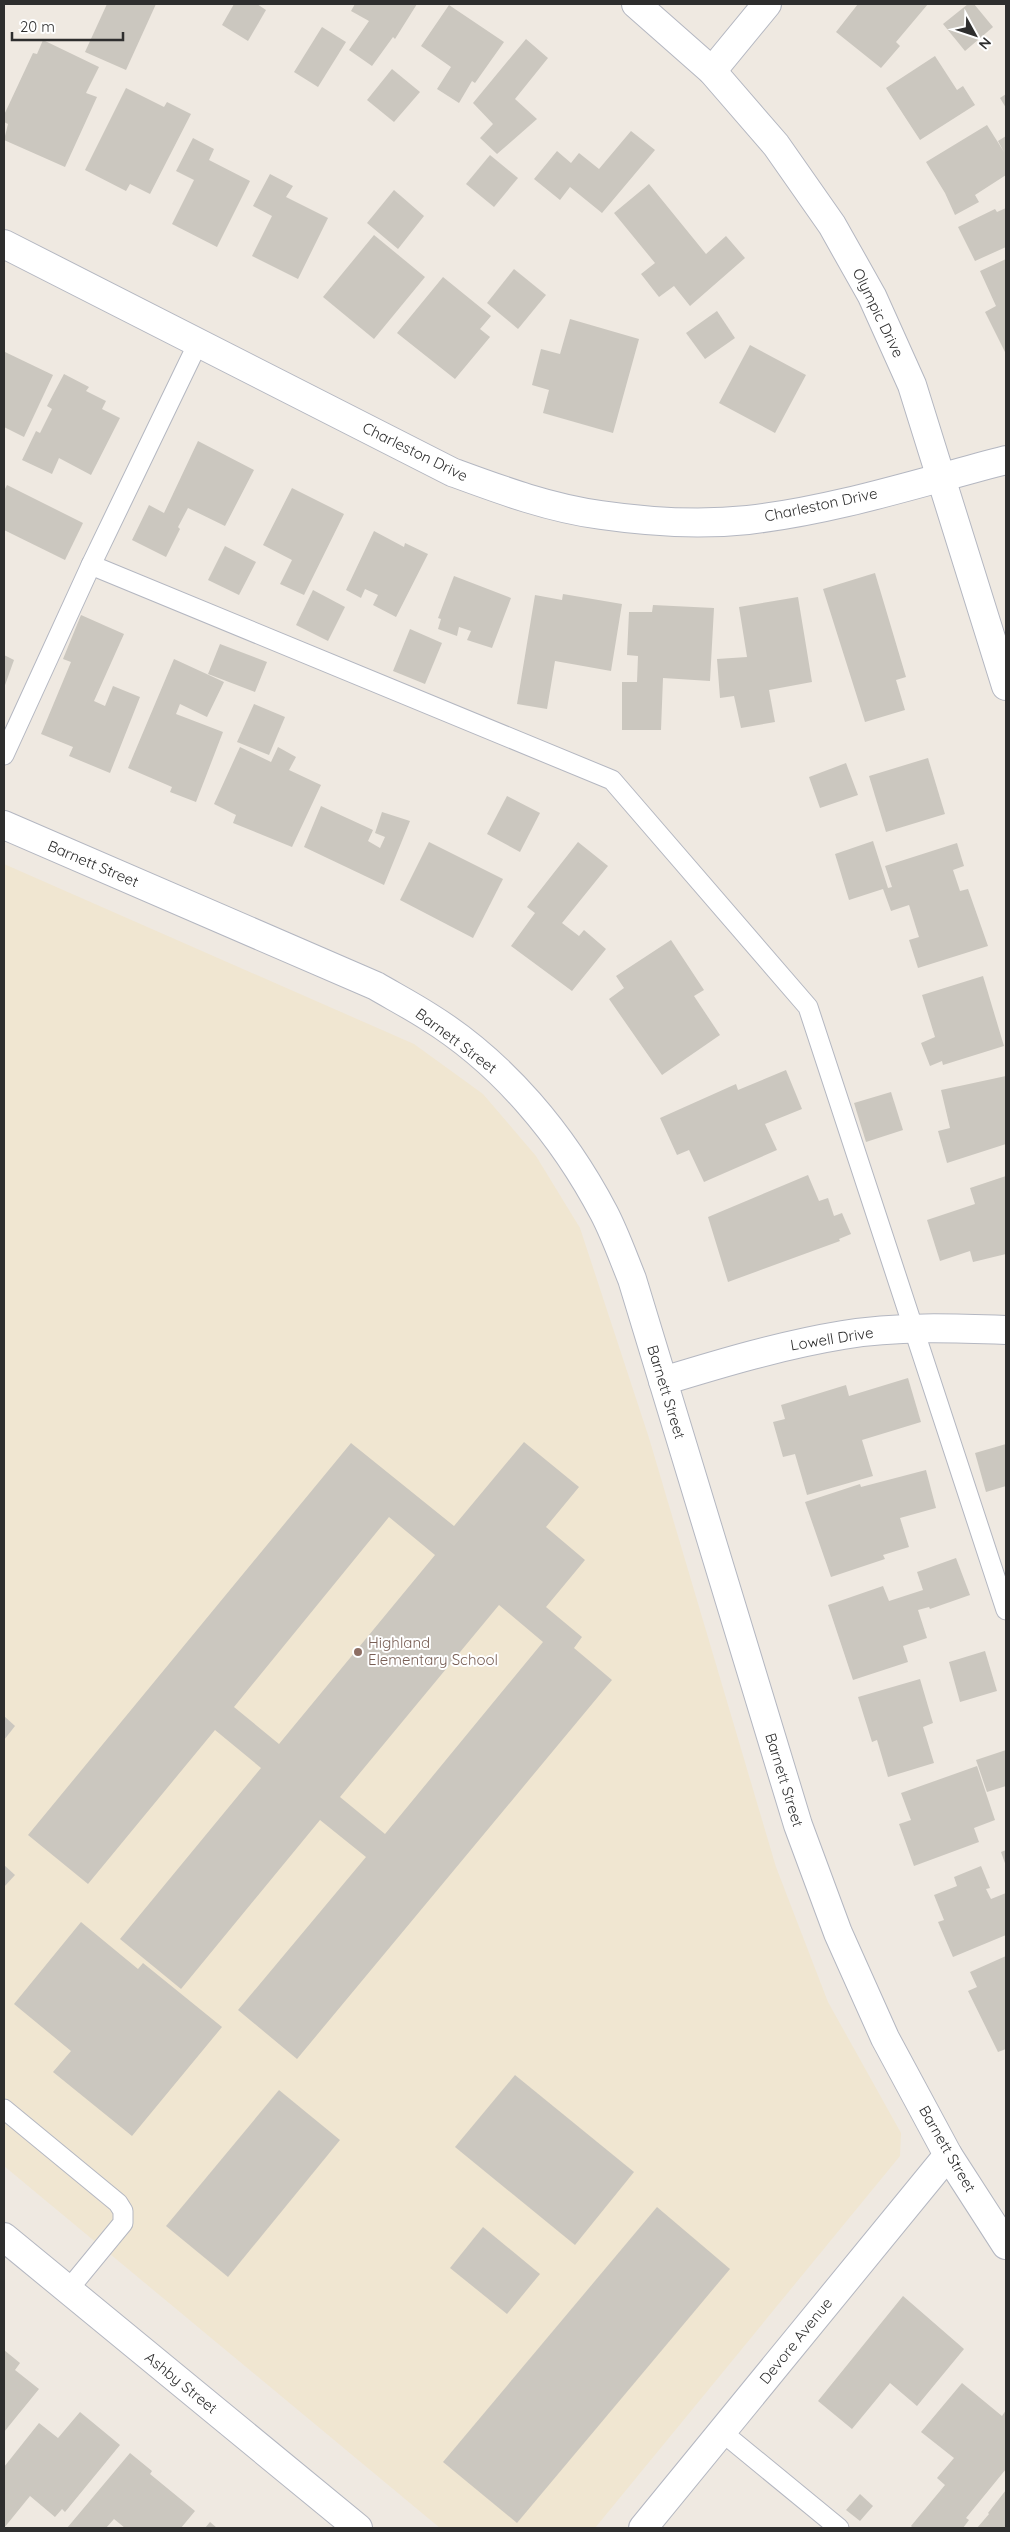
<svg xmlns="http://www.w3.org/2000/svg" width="1010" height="2532" font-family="Quicksand,sans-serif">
<rect width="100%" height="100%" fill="#efe9e1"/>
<path fill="#f0e6d1" d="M4,864L414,1044L483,1094L536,1156L580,1228L649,1438L776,1867L828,2002L901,2133L900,2156L595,2528H440L4,2166Z"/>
<g fill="#cbc7bf" fill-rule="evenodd">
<path d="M107,4H156L126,70L85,52Z"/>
<path d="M234,4H257L266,10L248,41L222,25Z"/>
<path d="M355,4H417L395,39L393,37L372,66L349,50L369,21L351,11Z"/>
<path d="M858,4H928L896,42L900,46L881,68L836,32Z"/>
<path d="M968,4H974L993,27L965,51L943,24Z"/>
<path d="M449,5L504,42L475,83L472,81L459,103L437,89L451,67L421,46Z"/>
<path d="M322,27L346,42L318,87L294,72Z"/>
<path d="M526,39L548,58L515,99L537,119L497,154L480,138L493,124L473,103Z"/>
<path d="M43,40L99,67L86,93L97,97L65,167L4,140L8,124L4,122V115L33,53L37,54Z"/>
<path d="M935,56L957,90L963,86L975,105L920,140L886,88Z"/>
<path d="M392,69L420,92L394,122L367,100Z"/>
<path d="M126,88L164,107L167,102L191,114L150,194L130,184L126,191L85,170Z"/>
<path d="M1006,94V108L1000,98Z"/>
<path d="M987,125L1004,152L998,141L1006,136V175L975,195L979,202L955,215L945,193L926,162Z"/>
<path d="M631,131L655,150L602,213L570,187L560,200L534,179L557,151L571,163L579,153L599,169Z"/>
<path d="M193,138L214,149L209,160L250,181L217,247L172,224L194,180L176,171Z"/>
<path d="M490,155L518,178L494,207L466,184Z"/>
<path d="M270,174L293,186L286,197L328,218L298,279L252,256L272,216L253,206Z"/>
<path d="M649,184L706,254L726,236L745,258L690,306L674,286L659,297L641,274L655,263L614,213Z"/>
<path d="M394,190L424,216L398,249L367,223Z"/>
<path d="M1006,208V247L975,261L958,227L995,209L997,212Z"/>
<path d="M374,235L425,277L374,339L323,297Z"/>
<path d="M1006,259V354L985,312L996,306L980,271Z"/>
<path d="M514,269L546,295L518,329L487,303Z"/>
<path d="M443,277L491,316L480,329L490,337L455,379L397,333Z"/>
<path d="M717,311L735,338L705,359L686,333Z"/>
<path d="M570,319L639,339L613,433L543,413L549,390L532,385L541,349L560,354Z"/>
<path d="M750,345L806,375L775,433L719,403Z"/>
<path d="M5,352L53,375L24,437L4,427Z"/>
<path d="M64,374L89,387L86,391L106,401L102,409L120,418L91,475L59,458L52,474L22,460L36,431L40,433L52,409L47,406Z"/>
<path d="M198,441L254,470L225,526L188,508L178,527L180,529L166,557L132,540L149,505L164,513Z"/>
<path d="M7,485L83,523L65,560L4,530V491Z"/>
<path d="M292,488L344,514L304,595L280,584L292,560L263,545Z"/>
<path d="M374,531L404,547L405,543L428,554L396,617L373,605L378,595L365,589L361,598L346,590Z"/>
<path d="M225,546L256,562L239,595L208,580Z"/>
<path d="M875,573L906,677L896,680L905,710L865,722L823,589Z"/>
<path d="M454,576L511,598L492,648L467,640L471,631L459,627L457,636L438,629L441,619L438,618Z"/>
<path d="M313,590L345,607L328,641L296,625Z"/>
<path d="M563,594L622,604L611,671L555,661L547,709L517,704L535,595L562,600Z"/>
<path d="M798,597L812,682L769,690L775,722L741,728L734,696L720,698L717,659L747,657L739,607Z"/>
<path d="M653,605L714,608L710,681L663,678L661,730H622V682H637L638,656L627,655L629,612H652Z"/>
<path d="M81,615L124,634L94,701L105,706L113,686L140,697L110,773L69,756L73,747L41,734L71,662L63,659Z"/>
<path d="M410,629L442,643L425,684L393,671Z"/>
<path d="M220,644L267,662L255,692L208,674Z"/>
<path d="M4,655L14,660L4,688Z"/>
<path d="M174,659L224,682L207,717L180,704L176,714L223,732L196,802L170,792L172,787L128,768Z"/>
<path d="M254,704L285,717L269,755L237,742Z"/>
<path d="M240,747L271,762L278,747L296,757L289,770L321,785L292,847L233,823L236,815L214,804Z"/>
<path d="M928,758L945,814L886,832L869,776Z"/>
<path d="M846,763L858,795L820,808L809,777Z"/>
<path d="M507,796L540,813L520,852L487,834Z"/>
<path d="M321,806L373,830L368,841L380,848L385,837L375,833L382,812L410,821L384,885L304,847Z"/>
<path d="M873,841L888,888L892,887L885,866L957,843L964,866L953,870L960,891L968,889L988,946L918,968L909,940L919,937L909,905L891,911L883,889L849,900L835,854Z"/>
<path d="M429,842L503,879L473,938L400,900Z"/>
<path d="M578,842L608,866L562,923L579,936L584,930L606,949L572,991L511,946L535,913L527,907Z"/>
<path d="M671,940L704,990L694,996L720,1035L662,1075L609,999L624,988L616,976Z"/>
<path d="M983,976L1004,1046L943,1065L942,1061L930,1066L921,1043L935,1037L922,995Z"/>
<path d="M786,1070L802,1109L765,1124L777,1150L704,1182L689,1150L677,1155L660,1118L736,1084L738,1090Z"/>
<path d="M1006,1076V1144L947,1163L938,1131L950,1128L941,1090Z"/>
<path d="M891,1092L903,1130L866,1142L854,1103Z"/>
<path d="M808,1175L819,1201L828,1198L834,1216L842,1213L851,1234L839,1239L840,1241L728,1282L708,1217Z"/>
<path d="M1006,1176V1254L973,1262L970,1251L940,1261L927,1220L975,1204L970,1188Z"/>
<path d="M908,1378L921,1422L862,1440L873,1476L807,1495L795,1454L783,1457L773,1422L785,1419L781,1405L846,1385L849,1396Z"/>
<path d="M524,1442L579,1487L546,1527L585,1560L546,1607L582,1637L574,1648L612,1680L297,2059L238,2010L366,1857L320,1820L181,1989L120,1939L261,1768L215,1730L88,1884L28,1835L351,1443L454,1526ZM389,1517L435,1555L279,1744L234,1707ZM499,1605L543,1642L385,1834L340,1797Z"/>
<path d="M1006,1444V1486L986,1492L975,1453Z"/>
<path d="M926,1470L936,1508L900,1518L909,1547L883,1555L885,1559L831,1577L805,1502L860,1484L861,1487Z"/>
<path d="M956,1558L970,1595L930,1609L929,1607L918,1610L927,1638L903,1646L908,1662L853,1680L828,1605L883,1586L889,1601L923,1590L917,1572Z"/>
<path d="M985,1651L997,1691L960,1702L949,1662Z"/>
<path d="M920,1679L933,1723L923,1727L934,1763L888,1777L877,1740L872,1742L858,1697Z"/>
<path d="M4,1716L15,1726L4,1740Z"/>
<path d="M1006,1750V1786L987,1792L976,1760Z"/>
<path d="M977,1766L995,1820L974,1828L979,1842L914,1866L899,1824L911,1820L901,1793Z"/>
<path d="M1006,1850V1866L1001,1852Z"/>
<path d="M4,1865L15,1875L4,1887Z"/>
<path d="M981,1866L990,1888L986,1889L991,1899L1006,1893V1935L953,1957L938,1922L944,1920L934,1895L957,1886L954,1877Z"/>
<path d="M81,1922L138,1969L143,1963L222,2027L132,2136L53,2072L71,2051L14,2004Z"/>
<path d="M1006,1956V2049L998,2052L968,1991L977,1987L970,1972Z"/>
<path d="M515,2075L634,2172L575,2245L455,2147Z"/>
<path d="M279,2090L340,2140L228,2277L166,2226Z"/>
<path d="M657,2207L730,2269L517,2523L443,2462Z"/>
<path d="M483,2227L540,2274L507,2314L450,2268Z"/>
<path d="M903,2296L964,2349L917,2406L890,2383L852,2429L818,2401Z"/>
<path d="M4,2350L20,2363L15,2370L39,2389L4,2432Z"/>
<path d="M962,2383L1002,2416L1006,2410V2469L966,2518L969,2520L963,2528H913L911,2526L945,2485L937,2478L954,2458L921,2432Z"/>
<path d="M80,2412L120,2445L65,2512L62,2509L55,2517L30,2496L4,2528V2467L39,2423L58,2438Z"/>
<path d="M130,2453L152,2471L150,2474L195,2511L181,2528H125L114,2519L106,2528H67Z"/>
<path d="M1006,2490V2528H977L989,2514L988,2513Z"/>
<path d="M860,2494L873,2506L860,2521L846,2510Z"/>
<path d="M210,2522L217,2528H205Z"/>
</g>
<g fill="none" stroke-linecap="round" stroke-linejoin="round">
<g stroke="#b4b7c1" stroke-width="21">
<g id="service">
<path d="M91,565L612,780L808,1007L1006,1610"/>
<path d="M4,755L91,565L198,343"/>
<path d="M4,2109L118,2203L123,2211V2223L68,2290"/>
<path d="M722,2432L839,2528"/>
</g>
</g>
<g stroke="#b4b7c1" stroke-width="30">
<g id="minor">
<path d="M712,71L767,4"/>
<path d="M4,244L452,472C501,490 549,508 601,515C649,522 700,525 748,520C836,510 921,482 1006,460"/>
<path d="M4,825L376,986C393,996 412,1006 429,1017C503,1063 563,1135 604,1213C615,1234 623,1257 632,1279L798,1825L838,1933L885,2038L948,2155L1006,2245"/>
<path d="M663,1381C722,1363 782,1345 843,1335C897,1326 952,1328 1006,1330"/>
<path d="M4,2237L358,2528"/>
<path d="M643,2528L948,2155"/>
</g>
</g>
<g stroke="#b4b7c1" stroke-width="30">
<path id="tertiary" d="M636,4L712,71L776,145L832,225L872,296L912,385L1006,686"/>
</g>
<use href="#service" stroke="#fff" stroke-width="19"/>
<use href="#minor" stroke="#fff" stroke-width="28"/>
<use href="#tertiary" stroke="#fff" stroke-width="28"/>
</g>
<circle fill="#8d6e63" stroke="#fff" stroke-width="2" cx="358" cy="1652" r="5"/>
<g text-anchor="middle" stroke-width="4" stroke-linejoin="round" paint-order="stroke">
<g font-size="15" fill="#2e2e2e" stroke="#fff">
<text transform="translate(878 313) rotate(64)" y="5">Olympic Drive</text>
<text transform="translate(415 452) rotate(26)" y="5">Charleston Drive</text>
<text transform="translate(821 505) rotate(-12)" y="5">Charleston Drive</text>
<text transform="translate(93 864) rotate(23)" y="5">Barnett Street</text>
<text transform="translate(456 1041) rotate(37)" y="5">Barnett Street</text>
<text transform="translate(832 1339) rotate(-9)" y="5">Lowell Drive</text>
<text transform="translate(666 1392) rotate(73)" y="5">Barnett Street</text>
<text transform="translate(784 1780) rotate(73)" y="5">Barnett Street</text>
<text transform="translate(947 2149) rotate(60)" y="5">Barnett Street</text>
<text transform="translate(796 2341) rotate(-51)" y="5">Devore Avenue</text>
<text transform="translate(181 2383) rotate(39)" y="5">Ashby Street</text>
</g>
<g font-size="15" fill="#785e54" stroke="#fff" text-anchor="start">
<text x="368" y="1648">Highland<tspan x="368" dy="17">Elementary School</tspan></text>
</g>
</g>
<rect width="1010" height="2532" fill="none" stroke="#2e2e2e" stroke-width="10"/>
<g transform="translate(975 35) rotate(130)" stroke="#ffffff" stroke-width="4" paint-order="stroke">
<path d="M0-4L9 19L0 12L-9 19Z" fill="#2e2e2e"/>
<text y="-8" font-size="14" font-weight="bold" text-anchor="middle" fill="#2e2e2e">N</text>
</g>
<path d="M12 32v8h111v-8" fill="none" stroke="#2e2e2e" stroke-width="2.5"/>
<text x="20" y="32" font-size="15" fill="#2e2e2e" stroke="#ffffff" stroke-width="4" paint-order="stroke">20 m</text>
</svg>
